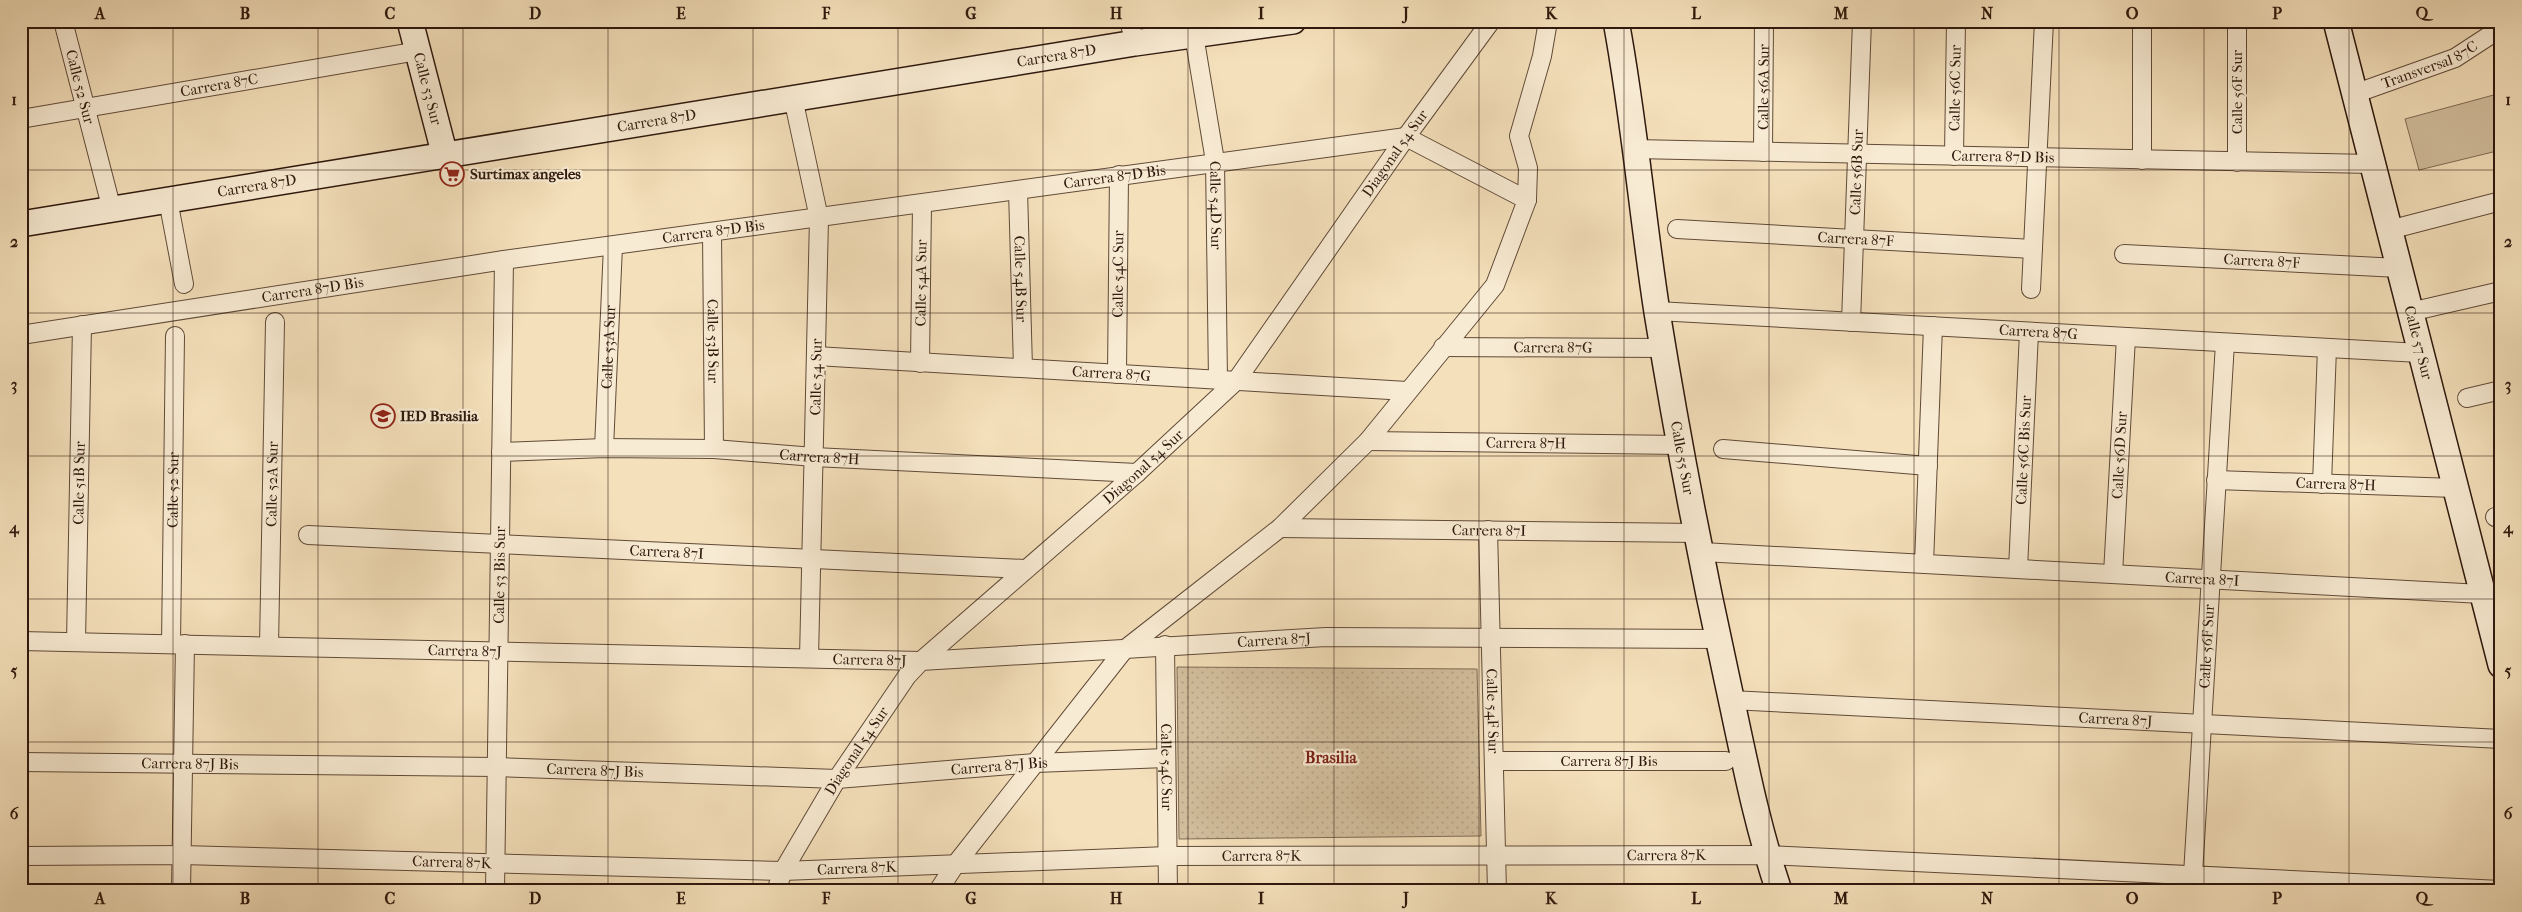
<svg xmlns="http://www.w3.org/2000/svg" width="2522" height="912" font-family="'IM FELL French Canon',serif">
<defs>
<pattern id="park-dots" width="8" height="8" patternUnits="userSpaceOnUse" patternTransform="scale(1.25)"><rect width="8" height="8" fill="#d2be9d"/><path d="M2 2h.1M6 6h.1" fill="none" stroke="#b5a386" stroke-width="1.8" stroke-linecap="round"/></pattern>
</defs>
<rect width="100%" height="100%" fill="#f4e0bb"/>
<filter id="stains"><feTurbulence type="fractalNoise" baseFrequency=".004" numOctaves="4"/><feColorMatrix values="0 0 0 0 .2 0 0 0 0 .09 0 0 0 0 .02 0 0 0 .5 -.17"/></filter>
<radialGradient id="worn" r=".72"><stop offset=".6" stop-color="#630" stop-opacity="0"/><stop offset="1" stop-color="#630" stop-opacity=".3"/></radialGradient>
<path fill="#d2be9d" stroke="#806b55" d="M2501,93V150L2419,170L2405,119Z"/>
<path fill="url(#park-dots)" stroke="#806b55" d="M1177,667L1477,669L1481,836L1179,839Z"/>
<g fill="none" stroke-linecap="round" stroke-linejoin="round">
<g stroke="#604a38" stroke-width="20">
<g id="street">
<path id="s1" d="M63,21L112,210"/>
<path d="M1129,21L1135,43"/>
<path d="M2237,21V162"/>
<path id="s2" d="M1194,35L1215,161L1218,380"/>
<path id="s3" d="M2354,94L2455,58L2501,28"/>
<path d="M793,98L819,218L809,658"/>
<path id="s4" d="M21,119L418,51"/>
<path id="s5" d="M1634,149L2372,164"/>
<path id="s6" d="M1763,152L1764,21"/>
<path id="s7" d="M1954,156L1956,21"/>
<path d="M2142,160V21"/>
<path id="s8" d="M1018,190L1023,368"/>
<path d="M168,200L184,284"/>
<path id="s9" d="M1677,229L2033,249"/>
<path d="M2389,230L2501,201"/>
<path id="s10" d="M712,232L714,449"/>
<path id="s11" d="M2124,254L2399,268"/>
<path d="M2031,289L2044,21"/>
<path id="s12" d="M1657,311L2420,353"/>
<path d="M2410,312L2501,291"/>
<path id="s13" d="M1851,322L1862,21"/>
<path id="s14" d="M21,335L504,260L1406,137L1527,200"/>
<path id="s15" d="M1443,347L1664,348"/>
<path id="s16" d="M816,356L1407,391"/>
<path id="s17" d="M920,363L922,204"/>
<path id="s18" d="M1117,374L1119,175"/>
<path d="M2467,398L2501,390"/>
<path id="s19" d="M1368,441L1682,445"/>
<path id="s20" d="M604,448L613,246"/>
<path d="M1723,449L1928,466"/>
<path id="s21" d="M501,452L604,448L714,449L814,457L1137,473"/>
<path id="s22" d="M2216,480L2455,488"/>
<path d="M2322,484L2327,348"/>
<path d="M2495,517L2501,516"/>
<path id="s23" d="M1280,528L1698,533"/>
<path id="s24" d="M1488,530L1497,891"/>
<path id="s25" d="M308,535L1025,569"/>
<path id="s26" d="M1702,552L2482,594"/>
<path d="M1924,564L1933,326"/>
<path id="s27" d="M2018,569L2029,332"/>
<path id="s28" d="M2113,574L2126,337"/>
<path id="s29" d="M21,641L921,661L1326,637L1718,639"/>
<path id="s30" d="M76,642L82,325"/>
<path id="s31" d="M171,644L175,336"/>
<path id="s32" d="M1165,645L1168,891"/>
<path id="s33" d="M269,646L275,322"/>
<path id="s34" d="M1731,700L2501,739"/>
<path id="s35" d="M1494,761H1726"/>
<path id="s36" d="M21,762L497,767L837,779L1035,763L1166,758"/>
<path id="s37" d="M21,856L182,855L783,871L1168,856L1767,855L2501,890"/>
<path d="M181,891L185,644"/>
<path id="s38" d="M495,891L504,260"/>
<path id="s39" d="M776,891L783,871L837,779L907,676L921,661L1137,473L1236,381L1406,137L1491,21"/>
<path d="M938,891L955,865L1124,650L1280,528L1368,441L1495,285L1527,200L1528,168L1519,136L1542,56L1548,21"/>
<path id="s40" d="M2192,891L2225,343"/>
</g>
</g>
<g stroke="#2e180d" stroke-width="28">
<g id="secondary">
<path id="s41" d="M410,21L445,156"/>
<path id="s42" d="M1616,21C1634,117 1642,215 1657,312C1677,436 1701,561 1728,684C1743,753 1756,823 1779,891"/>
<path id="s43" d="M2336,21L2501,665"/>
<path id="s44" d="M21,224L1135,43L1293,21"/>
</g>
</g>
<use href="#street" stroke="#f8ebd3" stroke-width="18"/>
<use href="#secondary" stroke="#f8ebd3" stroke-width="25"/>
</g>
<path fill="none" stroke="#2e180d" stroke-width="1" stroke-opacity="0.55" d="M173,21V891M318,21V891M463,21V891M608,21V891M753,21V891M898,21V891M1043,21V891M1188,21V891M1334,21V891M1479,21V891M1624,21V891M1769,21V891M1914,21V891M2059,21V891M2204,21V891M2349,21V891M21,170H2501M21,313H2501M21,456H2501M21,599H2501M21,742H2501"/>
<defs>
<g id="supermarket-ring" transform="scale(1.25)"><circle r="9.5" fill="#f8ebd3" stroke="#8f2418" stroke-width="1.5"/><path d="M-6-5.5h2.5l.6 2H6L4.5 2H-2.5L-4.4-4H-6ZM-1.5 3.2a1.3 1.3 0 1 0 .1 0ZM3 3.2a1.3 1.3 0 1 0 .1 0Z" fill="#8f2418"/></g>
<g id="school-ring" transform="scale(1.25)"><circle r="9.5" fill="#f8ebd3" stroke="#8f2418" stroke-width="1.5"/><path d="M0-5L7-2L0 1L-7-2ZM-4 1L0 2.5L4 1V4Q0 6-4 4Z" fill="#8f2418"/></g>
</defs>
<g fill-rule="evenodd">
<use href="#supermarket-ring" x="452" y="174"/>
<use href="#school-ring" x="383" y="416"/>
</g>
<g text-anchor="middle" stroke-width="4.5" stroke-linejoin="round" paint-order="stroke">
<g font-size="15" fill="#2e180d" stroke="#f8ebd3">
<text dy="5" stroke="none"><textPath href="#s44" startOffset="1049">Carrera 87D</textPath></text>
<text dy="5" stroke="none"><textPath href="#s3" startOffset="81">Transversal 87C</textPath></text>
<text dy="5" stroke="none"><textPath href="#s4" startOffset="201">Carrera 87C</textPath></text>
<text dy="5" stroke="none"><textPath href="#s1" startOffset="68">Calle 52 Sur</textPath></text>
<text dy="5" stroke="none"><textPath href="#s6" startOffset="65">Calle 56A Sur</textPath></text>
<text dy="5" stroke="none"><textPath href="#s41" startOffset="70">Calle 53 Sur</textPath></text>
<text dy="5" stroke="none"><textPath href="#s7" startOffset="68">Calle 56C Sur</textPath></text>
<text transform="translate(2237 92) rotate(-90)" y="5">Calle 56F Sur</text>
<text dy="5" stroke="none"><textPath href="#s44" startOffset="644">Carrera 87D</textPath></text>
<text dy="5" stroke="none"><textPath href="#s39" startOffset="972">Diagonal 54 Sur</textPath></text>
<text dy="5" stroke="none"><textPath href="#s5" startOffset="369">Carrera 87D Bis</textPath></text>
<text dy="5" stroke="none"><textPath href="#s13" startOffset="150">Calle 56B Sur</textPath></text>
<text dy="5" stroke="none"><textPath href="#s14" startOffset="1105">Carrera 87D Bis</textPath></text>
<text dy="5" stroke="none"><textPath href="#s44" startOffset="239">Carrera 87D</textPath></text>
<text dy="5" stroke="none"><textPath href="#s2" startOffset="172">Calle 54D Sur</textPath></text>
<text dy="5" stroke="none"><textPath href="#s14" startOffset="700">Carrera 87D Bis</textPath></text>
<text dy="5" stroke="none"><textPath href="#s9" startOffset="179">Carrera 87F</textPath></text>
<text dy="5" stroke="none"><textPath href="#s11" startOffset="138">Carrera 87F</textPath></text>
<text dy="5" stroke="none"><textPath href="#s18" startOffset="100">Calle 54C Sur</textPath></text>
<text dy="5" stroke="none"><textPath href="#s8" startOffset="89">Calle 54B Sur</textPath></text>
<text dy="5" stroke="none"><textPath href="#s17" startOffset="80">Calle 54A Sur</textPath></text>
<text dy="5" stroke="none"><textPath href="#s14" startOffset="295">Carrera 87D Bis</textPath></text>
<text dy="5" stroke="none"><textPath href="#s12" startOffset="382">Carrera 87G</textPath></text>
<text dy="5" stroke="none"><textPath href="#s10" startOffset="109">Calle 53B Sur</textPath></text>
<text dy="5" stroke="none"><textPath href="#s43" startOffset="332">Calle 57 Sur</textPath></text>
<text dy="5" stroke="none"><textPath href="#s20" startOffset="101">Calle 53A Sur</textPath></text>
<text dy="5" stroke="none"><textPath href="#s15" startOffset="110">Carrera 87G</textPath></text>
<text dy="5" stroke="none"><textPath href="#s16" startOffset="296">Carrera 87G</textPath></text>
<text transform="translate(816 377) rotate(-89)" y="5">Calle 54 Sur</text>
<text dy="5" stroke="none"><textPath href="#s19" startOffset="158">Carrera 87H</textPath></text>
<text dy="5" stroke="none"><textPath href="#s27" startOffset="119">Calle 56C Bis Sur</textPath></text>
<text dy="5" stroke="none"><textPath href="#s28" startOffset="119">Calle 56D Sur</textPath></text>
<text dy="5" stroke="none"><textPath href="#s21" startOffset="319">Carrera 87H</textPath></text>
<text dy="5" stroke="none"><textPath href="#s42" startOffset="442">Calle 55 Sur</textPath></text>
<text dy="5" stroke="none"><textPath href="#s39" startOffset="568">Diagonal 54 Sur</textPath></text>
<text dy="5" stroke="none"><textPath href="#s30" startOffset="159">Calle 51B Sur</textPath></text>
<text dy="5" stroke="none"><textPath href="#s33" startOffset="162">Calle 52A Sur</textPath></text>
<text dy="5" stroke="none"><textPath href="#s22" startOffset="120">Carrera 87H</textPath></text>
<text dy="5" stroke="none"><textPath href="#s31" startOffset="154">Calle 52 Sur</textPath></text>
<text dy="5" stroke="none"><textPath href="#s23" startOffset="209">Carrera 87I</textPath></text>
<text dy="5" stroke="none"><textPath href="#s25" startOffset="359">Carrera 87I</textPath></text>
<text dy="5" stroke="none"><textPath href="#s38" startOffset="316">Calle 53 Bis Sur</textPath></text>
<text dy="5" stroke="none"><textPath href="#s26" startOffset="501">Carrera 87I</textPath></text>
<text dy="5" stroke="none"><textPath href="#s29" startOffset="1254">Carrera 87J</textPath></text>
<text dy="5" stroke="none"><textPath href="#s40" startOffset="245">Calle 56F Sur</textPath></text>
<text dy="5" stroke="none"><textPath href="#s29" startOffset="444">Carrera 87J</textPath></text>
<text dy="5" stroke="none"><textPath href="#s29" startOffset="849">Carrera 87J</textPath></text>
<text dy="5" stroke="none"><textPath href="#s24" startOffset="181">Calle 54F Sur</textPath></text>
<text dy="5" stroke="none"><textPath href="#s34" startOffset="385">Carrera 87J</textPath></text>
<text dy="5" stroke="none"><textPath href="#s39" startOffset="162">Diagonal 54 Sur</textPath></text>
<text dy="5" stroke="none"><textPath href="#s35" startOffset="115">Carrera 87J Bis</textPath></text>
<text dy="5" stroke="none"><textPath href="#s36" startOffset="169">Carrera 87J Bis</textPath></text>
<text dy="5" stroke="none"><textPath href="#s36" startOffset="979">Carrera 87J Bis</textPath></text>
<text dy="5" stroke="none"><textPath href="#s32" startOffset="122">Calle 54C Sur</textPath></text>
<text dy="5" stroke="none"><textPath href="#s36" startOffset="574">Carrera 87J Bis</textPath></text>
<text dy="5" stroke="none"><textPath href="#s37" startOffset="1646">Carrera 87K</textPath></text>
<text dy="5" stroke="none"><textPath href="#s37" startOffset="1241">Carrera 87K</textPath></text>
<text dy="5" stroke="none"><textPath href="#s37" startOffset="431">Carrera 87K</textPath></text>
<text dy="5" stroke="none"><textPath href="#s37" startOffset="836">Carrera 87K</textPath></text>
</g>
<g font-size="15" font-weight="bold" fill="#2e180d" stroke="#f8ebd3" text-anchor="start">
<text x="470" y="179">Surtimax angeles</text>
<text x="400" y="421">IED Brasilia</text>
</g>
<g font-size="16" font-weight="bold" fill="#7a1f14" stroke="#f8ebd3">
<text x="1331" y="763">Brasilia</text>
</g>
</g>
<rect width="2522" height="912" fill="none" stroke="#f4e0bb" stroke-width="55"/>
<rect x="28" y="28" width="2466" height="856" fill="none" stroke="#2e180d" stroke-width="2"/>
<g font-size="16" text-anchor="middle" font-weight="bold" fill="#2e180d">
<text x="100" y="19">A</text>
<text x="245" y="19">B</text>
<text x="390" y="19">C</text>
<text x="535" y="19">D</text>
<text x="681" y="19">E</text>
<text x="826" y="19">F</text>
<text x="971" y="19">G</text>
<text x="1116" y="19">H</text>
<text x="1261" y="19">I</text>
<text x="1406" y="19">J</text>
<text x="1551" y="19">K</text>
<text x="1696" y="19">L</text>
<text x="1841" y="19">M</text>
<text x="1987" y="19">N</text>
<text x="2132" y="19">O</text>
<text x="2277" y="19">P</text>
<text x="2422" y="19">Q</text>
<text x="14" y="105">1</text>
<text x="2508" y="105">1</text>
<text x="14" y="247">2</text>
<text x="2508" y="247">2</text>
<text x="14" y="390">3</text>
<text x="2508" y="390">3</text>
<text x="14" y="533">4</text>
<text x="2508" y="533">4</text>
<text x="14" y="676">5</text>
<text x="2508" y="676">5</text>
<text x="14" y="819">6</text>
<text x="2508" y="819">6</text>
<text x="100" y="904">A</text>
<text x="245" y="904">B</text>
<text x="390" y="904">C</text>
<text x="535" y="904">D</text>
<text x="681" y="904">E</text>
<text x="826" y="904">F</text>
<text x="971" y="904">G</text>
<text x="1116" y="904">H</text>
<text x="1261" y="904">I</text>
<text x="1406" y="904">J</text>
<text x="1551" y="904">K</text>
<text x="1696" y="904">L</text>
<text x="1841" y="904">M</text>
<text x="1987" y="904">N</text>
<text x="2132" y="904">O</text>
<text x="2277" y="904">P</text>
<text x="2422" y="904">Q</text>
</g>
<rect width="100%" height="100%" filter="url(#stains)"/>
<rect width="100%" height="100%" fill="url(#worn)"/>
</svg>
